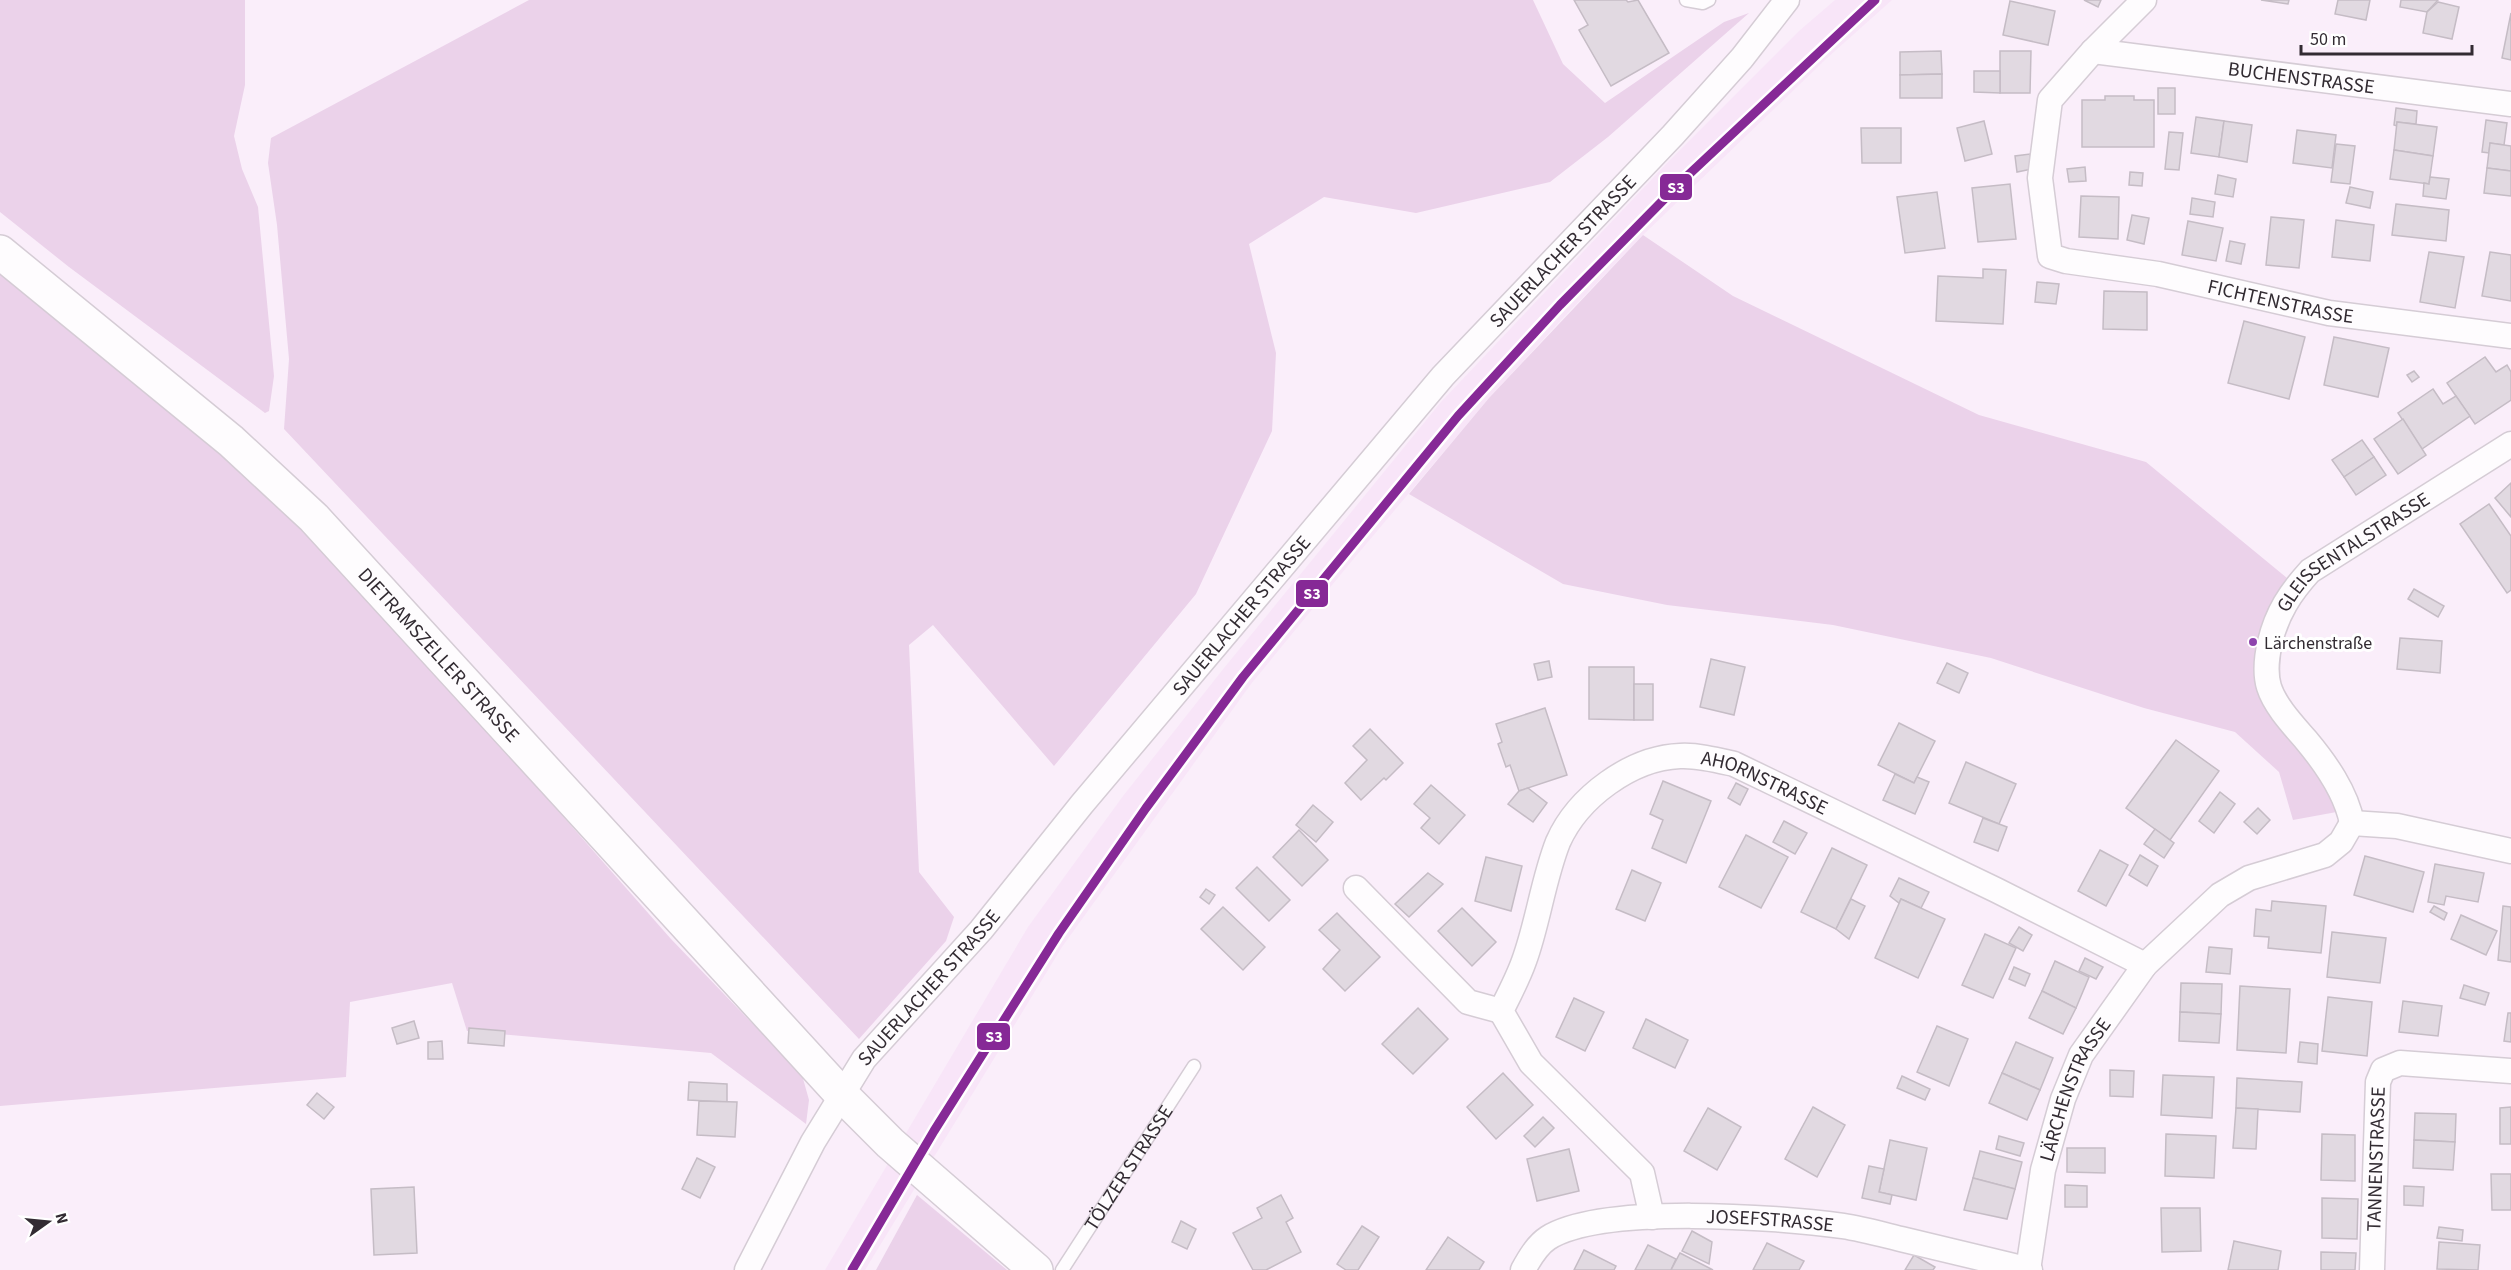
<svg xmlns="http://www.w3.org/2000/svg" width="2511" height="1270" font-family="'Source Sans 3',sans-serif">
<rect width="100%" height="100%" fill="#faeefa"/>
<path fill="#f8e5f8" d="M1835,0H1892L1826,59L1643,235L1564,317L1489,398L1351,562L1251,684L1062,947L865,1270H825L1028,927L1123,796L1224,668L1441,402L1670,160L1799,31Z"/>
<g fill="#ebd2ea">
<path d="M0,0H245V85L234,136L242,169L258,207L274,376L269,411L265,413L69,267L0,212Z"/>
<path d="M529,0H1533L1563,64L1605,103L1724,22L1749,13L1608,137L1550,182L1416,213L1324,197L1249,244L1276,353L1272,431L1196,594L1054,766L933,625L909,645L919,872L954,917L946,941L859,1039L284,429L289,359L277,225L268,163L271,138Z"/>
<path d="M1643,235L1733,296L1979,415L2146,462L2287,578L2265,621L2257,657L2342,811L2293,820L2279,772L2235,732L2144,708L1991,658L1833,625L1667,605L1563,584L1409,494L1489,398Z"/>
<path d="M0,267L266,489L374,602L671,939L802,1075L809,1100L806,1124L711,1053L467,1031L452,983L350,1002L346,1077L0,1106Z"/>
<path d="M917,1195L1007,1270H876Z"/>
</g>
<g fill="#e1d9e1" stroke="#c5bcc5" stroke-width="1.5">
<path d="M1574,0H1626L1628,2L1638,0L1669,53L1611,86L1579,30L1588,25Z"/>
<path d="M2084,0H2101L2098,7Z"/>
<path d="M2261,0H2289L2288,4Z"/>
<path d="M2338,0H2370L2366,20L2335,14Z"/>
<path d="M2401,0H2438L2427,12L2400,7Z"/>
<path d="M2010,1L2055,11L2048,45L2003,35Z"/>
<path d="M2438,2L2459,7L2452,39L2423,33L2427,12Z"/>
<path d="M2511,13V60L2502,58Z"/>
<path d="M1941,51L1942,74L1900,75V52Z"/>
<path d="M2000,51H2031L2030,93H2000Z"/>
<path d="M1974,71H2000V93L1974,92Z"/>
<path d="M1942,74V98H1900V75Z"/>
<rect x="2158" y="88" width="17" height="26"/>
<path d="M2105,96H2134V100H2154V147H2082V100H2105Z"/>
<path d="M2396,108L2417,111L2416,124L2397,122V126L2394,125Z"/>
<path d="M2196,117L2224,121L2219,157L2191,153Z"/>
<path d="M2486,120L2507,123L2504,145L2490,143L2489,153L2482,152Z"/>
<path d="M1984,121L1992,154L1965,161L1957,128Z"/>
<path d="M2224,121L2252,125L2247,162L2219,157Z"/>
<path d="M2397,122L2437,127L2433,156L2394,150Z"/>
<path d="M1861,128H1901V163H1862Z"/>
<path d="M2297,130L2336,135L2332,168L2293,163Z"/>
<path d="M2169,132L2183,133L2179,170L2165,169Z"/>
<path d="M2490,143L2511,146V171L2487,168Z"/>
<path d="M2336,144L2355,146L2350,184L2331,182Z"/>
<path d="M2394,150L2433,156L2429,184L2390,179Z"/>
<path d="M2030,154L2032,169L2017,172L2015,156Z"/>
<path d="M2085,167L2086,181L2069,182L2067,169Z"/>
<path d="M2487,168L2511,171V196L2484,193Z"/>
<path d="M2130,172L2143,173L2142,186L2129,185Z"/>
<path d="M2218,175L2236,179L2233,197L2215,194Z"/>
<path d="M2430,177L2449,179L2446,199L2423,196L2424,183L2429,184Z"/>
<path d="M2010,184L2016,239L1978,242L1972,188Z"/>
<path d="M2350,187L2373,192L2370,208L2346,203Z"/>
<path d="M1937,192L1945,248L1905,253L1897,197Z"/>
<path d="M2081,196L2119,197L2118,239L2079,237Z"/>
<path d="M2192,198L2215,202L2213,217L2190,214Z"/>
<path d="M2396,204L2449,210L2446,241L2392,235Z"/>
<path d="M2132,215L2149,218L2144,244L2127,240Z"/>
<path d="M2271,217L2304,220L2299,268L2266,265Z"/>
<path d="M2336,220L2374,225L2370,261L2332,257Z"/>
<path d="M2188,221L2223,228L2216,261L2182,255Z"/>
<path d="M2230,241L2245,244L2241,264L2226,261Z"/>
<path d="M2429,252L2464,257L2455,308L2420,302Z"/>
<path d="M2490,252L2511,255V301L2482,296Z"/>
<path d="M1983,269L2006,270L2003,324L1936,321L1938,276L1983,278Z"/>
<path d="M2037,282L2059,284L2056,304L2035,302Z"/>
<path d="M2104,291L2147,292V330L2103,329Z"/>
<path d="M2244,321L2305,337L2289,399L2228,383Z"/>
<path d="M2334,337L2389,348L2378,397L2324,385Z"/>
<path d="M2485,357L2496,372L2507,365L2511,372V400L2475,424L2447,383Z"/>
<path d="M2414,371L2419,377L2412,382L2407,375Z"/>
<path d="M2433,389L2443,404L2456,396L2470,416L2422,449L2398,413Z"/>
<path d="M2403,419L2426,455L2398,474L2374,439Z"/>
<path d="M2362,440L2374,457L2344,477L2332,460Z"/>
<path d="M2374,457L2386,475L2356,495L2344,477Z"/>
<path d="M2511,483V517L2495,498Z"/>
<path d="M2489,504L2511,536V590L2507,593L2460,524Z"/>
<path d="M2414,589L2444,606L2438,617L2408,599Z"/>
<path d="M2400,638L2442,641L2440,673L2397,669Z"/>
<path d="M1711,659L1745,667L1734,715L1700,707Z"/>
<path d="M1549,661L1552,677L1538,680L1534,664Z"/>
<path d="M1947,663L1968,673L1959,693L1937,683Z"/>
<path d="M1589,667H1634V720L1589,719Z"/>
<rect x="1634" y="684" width="19" height="36"/>
<path d="M1545,708L1567,775L1519,791L1510,765L1506,767L1498,744L1502,742L1496,724Z"/>
<path d="M1899,723L1935,741L1914,783L1878,765Z"/>
<path d="M1370,729L1403,763L1386,780L1384,778L1361,800L1345,783L1367,760L1353,746Z"/>
<path d="M2176,740L2219,771L2170,840L2126,808Z"/>
<path d="M1966,762L2016,784L1999,824L1949,803Z"/>
<path d="M1895,774L1914,783L1917,777L1929,782L1915,814L1883,800Z"/>
<path d="M1663,781L1711,801L1686,863L1652,848L1663,820L1650,814Z"/>
<path d="M1736,783L1748,789L1740,805L1728,798Z"/>
<path d="M1431,785L1465,815L1439,844L1421,828L1430,818L1414,804Z"/>
<path d="M1528,788L1547,803L1533,822L1508,804L1519,791Z"/>
<path d="M2220,792L2235,804L2214,833L2199,821Z"/>
<path d="M1313,805L1333,822L1316,842L1296,825Z"/>
<path d="M2258,808L2270,820L2257,834L2244,822Z"/>
<path d="M1983,818L2007,827L1998,851L1974,842Z"/>
<path d="M1784,821L1807,833L1795,854L1773,842Z"/>
<path d="M2155,829L2174,843L2164,858L2144,844Z"/>
<path d="M1299,830L1328,860L1302,886L1273,857Z"/>
<path d="M1746,835L1788,857L1761,908L1719,887Z"/>
<path d="M1832,848L1867,865L1836,929L1801,912Z"/>
<path d="M2100,850L2128,865L2106,906L2078,891Z"/>
<path d="M2140,855L2158,866L2147,886L2129,875Z"/>
<path d="M2365,856L2424,872L2413,912L2354,895Z"/>
<path d="M1486,857L1522,866L1511,911L1475,901Z"/>
<path d="M2435,864L2484,873L2478,902L2446,896L2444,905L2428,902Z"/>
<path d="M1257,867L1290,900L1269,921L1236,888Z"/>
<path d="M1632,870L1661,883L1645,921L1616,909Z"/>
<path d="M1428,873L1443,884L1409,917L1395,904Z"/>
<path d="M1899,878L1929,892L1921,908L1901,899L1899,903L1890,896Z"/>
<path d="M1206,889L1215,895L1209,904L1200,897Z"/>
<path d="M1851,899L1865,906L1849,939L1836,929Z"/>
<path d="M1901,899L1945,919L1918,978L1875,958Z"/>
<path d="M2272,901L2326,906L2321,953L2268,948L2269,937L2254,936L2256,909L2271,911Z"/>
<path d="M2434,906L2447,913L2444,920L2430,912Z"/>
<path d="M2503,906L2511,907V962L2498,960Z"/>
<path d="M1223,907L1265,947L1243,970L1201,929Z"/>
<path d="M1462,908L1496,942L1472,966L1438,931Z"/>
<path d="M1337,913L1380,957L1345,991L1323,969L1340,950L1319,930Z"/>
<path d="M2461,915L2497,931L2486,955L2451,939Z"/>
<path d="M2019,927L2032,935L2023,951L2009,943Z"/>
<path d="M2332,932L2386,938L2380,983L2327,977Z"/>
<path d="M1985,934L2016,948L1993,998L1962,985Z"/>
<path d="M2209,947L2232,949L2230,974L2206,972Z"/>
<path d="M2085,958L2103,967L2096,979L2079,971Z"/>
<path d="M2055,961L2089,977L2076,1008L2042,991Z"/>
<path d="M2014,967L2030,974L2025,986L2009,979Z"/>
<path d="M2181,983L2222,984L2221,1014L2180,1012Z"/>
<path d="M2464,985L2489,993L2485,1005L2460,998Z"/>
<path d="M2240,986L2290,989L2286,1053L2237,1050Z"/>
<path d="M2042,991L2076,1008L2063,1034L2029,1018Z"/>
<path d="M2328,997L2372,1002L2367,1056L2322,1051Z"/>
<path d="M1574,998L1604,1012L1585,1051L1556,1037Z"/>
<path d="M2403,1001L2442,1006L2438,1036L2399,1032Z"/>
<path d="M1418,1008L1448,1039L1413,1074L1382,1044Z"/>
<path d="M2180,1012L2221,1014L2219,1043L2179,1041Z"/>
<path d="M2508,1013H2511V1042L2504,1041Z"/>
<path d="M1646,1019L1688,1040L1675,1068L1633,1048Z"/>
<path d="M414,1021L419,1038L397,1044L392,1028Z"/>
<path d="M1937,1026L1968,1039L1949,1086L1917,1072Z"/>
<path d="M469,1028L505,1031L504,1046L468,1043Z"/>
<path d="M442,1041L443,1059H428V1042Z"/>
<path d="M2016,1042L2053,1058L2040,1090L2002,1073Z"/>
<path d="M2300,1042L2318,1044L2317,1064L2298,1062Z"/>
<path d="M2110,1070L2134,1071L2133,1097L2110,1096Z"/>
<path d="M1503,1073L1533,1105L1496,1139L1467,1107Z"/>
<path d="M2002,1073L2040,1090L2027,1120L1989,1103Z"/>
<path d="M2163,1075L2214,1077L2212,1118L2161,1115Z"/>
<path d="M1902,1076L1930,1089L1925,1100L1897,1088Z"/>
<path d="M2237,1078L2302,1082L2300,1112L2236,1108Z"/>
<path d="M689,1082L727,1084V1102L688,1100Z"/>
<path d="M317,1093L334,1107L324,1119L307,1105Z"/>
<path d="M699,1101L737,1102L735,1137L697,1135Z"/>
<path d="M1813,1107L1845,1125L1817,1177L1785,1159Z"/>
<path d="M2511,1107V1144H2500V1108Z"/>
<path d="M1708,1108L1741,1127L1717,1170L1684,1151Z"/>
<path d="M2236,1108L2258,1109L2256,1149L2233,1148Z"/>
<path d="M2415,1113L2456,1114L2455,1142L2414,1140Z"/>
<path d="M1543,1117L1554,1128L1535,1147L1524,1136Z"/>
<path d="M2166,1134L2216,1136L2214,1178L2165,1176Z"/>
<path d="M2322,1134L2355,1135V1181L2321,1180Z"/>
<path d="M1999,1136L2024,1143L2020,1156L1996,1149Z"/>
<path d="M1890,1140L1927,1148L1916,1200L1879,1192Z"/>
<path d="M2414,1140L2455,1142L2453,1170L2413,1168Z"/>
<path d="M2067,1148H2105V1173L2067,1172Z"/>
<path d="M1569,1149L1579,1191L1537,1201L1527,1159Z"/>
<path d="M1980,1151L2022,1162L2015,1189L1973,1178Z"/>
<path d="M697,1158L715,1167L700,1198L682,1189Z"/>
<path d="M1869,1166L1884,1169L1879,1192L1892,1195L1890,1204L1862,1198Z"/>
<path d="M2491,1174H2511V1210H2492Z"/>
<path d="M1973,1178L2015,1189L2007,1219L1964,1210Z"/>
<path d="M2065,1185L2087,1186V1207H2065Z"/>
<path d="M2404,1186L2424,1187L2423,1206L2404,1205Z"/>
<path d="M414,1187L417,1253L374,1255L371,1189Z"/>
<path d="M1281,1195L1293,1218L1286,1222L1301,1252L1266,1270H1253L1233,1233L1262,1218L1257,1208Z"/>
<path d="M2322,1198L2358,1199L2357,1239L2322,1238Z"/>
<path d="M2161,1208H2200L2201,1251L2162,1252Z"/>
<path d="M1181,1221L1196,1229L1187,1249L1172,1242Z"/>
<path d="M1362,1226L1379,1237L1358,1270H1346L1337,1264Z"/>
<path d="M2439,1227L2463,1230L2462,1241L2437,1238Z"/>
<path d="M1692,1231L1712,1242L1709,1264L1682,1251Z"/>
<path d="M1448,1237L1484,1262L1479,1270H1426Z"/>
<path d="M2234,1241L2281,1251L2278,1270H2228Z"/>
<path d="M2439,1242L2480,1245L2478,1270L2437,1269Z"/>
<path d="M1767,1243L1804,1261L1799,1270H1753Z"/>
<path d="M1648,1245L1676,1259L1671,1270H1635Z"/>
<path d="M1584,1250L1616,1266L1614,1270H1574Z"/>
<path d="M2321,1252L2356,1253L2355,1270H2321Z"/>
<path d="M1680,1253L1713,1270H1671Z"/>
<path d="M1914,1255L1935,1267L1933,1270H1905Z"/>
</g>
<g fill="none" stroke-linecap="round" stroke-linejoin="round">
<g stroke="#d5ccd5" stroke-width="15">
<g id="service">
<path d="M1686,0L1703,3L1709,0"/>
<path id="s1" d="M1062,1270L1194,1066"/>
</g>
</g>
<g stroke="#d5ccd5" stroke-width="27">
<g id="minor">
<path id="s2" d="M2144,0L2093,51L2050,100L2040,178L2050,256L2066,261L2158,274L2329,313L2511,336"/>
<path id="s3" d="M2093,51L2511,104"/>
<path id="s4" d="M2352,823C2346,792 2326,764 2306,740C2293,725 2275,706 2269,687C2265,674 2267,655 2270,642C2277,613 2290,593 2310,571L2511,444"/>
<path d="M2352,823L2397,826L2511,851"/>
<path d="M1356,888L1468,1002L1501,1011"/>
<path id="s5" d="M1652,1217L1642,1173L1531,1063L1501,1011C1509,995 1518,978 1524,961C1538,923 1543,880 1558,842C1578,797 1631,758 1680,756C1698,755 1717,760 1734,764L1996,890L2145,965"/>
<path id="s6" d="M747,1270L813,1142L864,1059L981,930L1082,804L1443,376L1673,135L1742,58L1787,0"/>
<path id="s7" d="M1523,1270C1529,1259 1537,1245 1548,1238C1603,1204 1777,1217 1843,1226C1863,1229 1884,1235 1905,1240C1946,1250 1988,1260 2030,1270"/>
<path id="s8" d="M2028,1270L2043,1170L2063,1099L2081,1055L2145,965L2220,895L2249,878L2325,855L2341,842L2352,823"/>
<path id="s9" d="M2372,1270L2378,1082L2383,1070L2400,1063L2511,1071"/>
</g>
</g>
<g stroke="#d5ccd5" stroke-width="36">
<g id="secondary">
<path id="s10" d="M0,252L231,441L314,518L842,1095L890,1143L1036,1270"/>
</g>
</g>
<use href="#service" stroke="#fefcfe" stroke-width="12"/>
<use href="#minor" stroke="#fefcfe" stroke-width="24"/>
<use href="#secondary" stroke="#fefcfe" stroke-width="33"/>
<g stroke="#fff" stroke-width="14">
<path id="rail-1" d="M852,1270L934,1131L1059,933L1146,808L1243,677L1458,416L1560,305L1684,179L1875,0"/>
</g>
<use href="#rail-1" stroke="#862996" stroke-width="9"/>
</g>
<circle fill="#8e44ad" stroke="#fff" stroke-width="2" cx="2253" cy="642" r="5"/>
<g text-anchor="middle" stroke-width="6" stroke-linejoin="round" paint-order="stroke">
<g font-size="18" fill="#322b32" stroke="#fff" text-anchor="start">
<text x="2264" y="649">Lärchenstraße</text>
</g>
<g font-size="20" fill="#322b32" stroke="#fff">
<text dy="7" stroke="none"><textPath href="#s3" startOffset="210">BUCHENSTRASSE</textPath></text>
<text dy="7" stroke="none"><textPath href="#s6" startOffset="1310">SAUERLACHER STRASSE</textPath></text>
<text dy="7" stroke="none"><textPath href="#s2" startOffset="530">FICHTENSTRASSE</textPath></text>
<text dy="7" stroke="none"><textPath href="#s4" startOffset="334">GLEISSENTALSTRASSE</textPath></text>
<text dy="7" stroke="none"><textPath href="#s6" startOffset="824">SAUERLACHER STRASSE</textPath></text>
<text dy="7" stroke="none"><textPath href="#s10" startOffset="597">DIETRAMSZELLER STRASSE</textPath></text>
<text dy="7" stroke="none"><textPath href="#s5" startOffset="686">AHORNSTRASSE</textPath></text>
<text dy="7" stroke="none"><textPath href="#s6" startOffset="338">SAUERLACHER STRASSE</textPath></text>
<text dy="7" stroke="none"><textPath href="#s8" startOffset="188">LÄRCHENSTRASSE</textPath></text>
<text dy="7" stroke="none"><textPath href="#s9" startOffset="111">TANNENSTRASSE</textPath></text>
<text dy="7" stroke="none"><textPath href="#s1" startOffset="122">TÖLZER STRASSE</textPath></text>
<text dy="7" stroke="none"><textPath href="#s7" startOffset="266">JOSEFSTRASSE</textPath></text>
</g>
</g>
<g stroke="#fff" stroke-width="2">
<rect x="1659" y="173" width="34" height="28" rx="6" fill="#862996"/>
<rect x="1295" y="579" width="34" height="29" rx="6" fill="#862996"/>
<rect x="976" y="1022" width="35" height="29" rx="6" fill="#862996"/>
</g>
<g font-size="16" text-anchor="middle" font-weight="bold" fill="#fff">
<text x="1676" y="193">S3</text>
<text x="1312" y="599">S3</text>
<text x="994" y="1042">S3</text>
</g>
<g transform="translate(48 1222) rotate(75)" stroke="#ffffff" stroke-width="4.5" paint-order="stroke">
<path d="M0-4.5L10 22L0 15L-10 22Z" fill="#322b32"/>
<text y="-9" font-size="16" font-weight="bold" text-anchor="middle" fill="#322b32">N</text>
</g>
<path d="M2301 45v9h171v-9" fill="none" stroke="#322b32" stroke-width="3"/>
<text x="2310" y="45" font-size="18" fill="#322b32" stroke="#ffffff" stroke-width="4.5" paint-order="stroke">50 m</text>
</svg>
